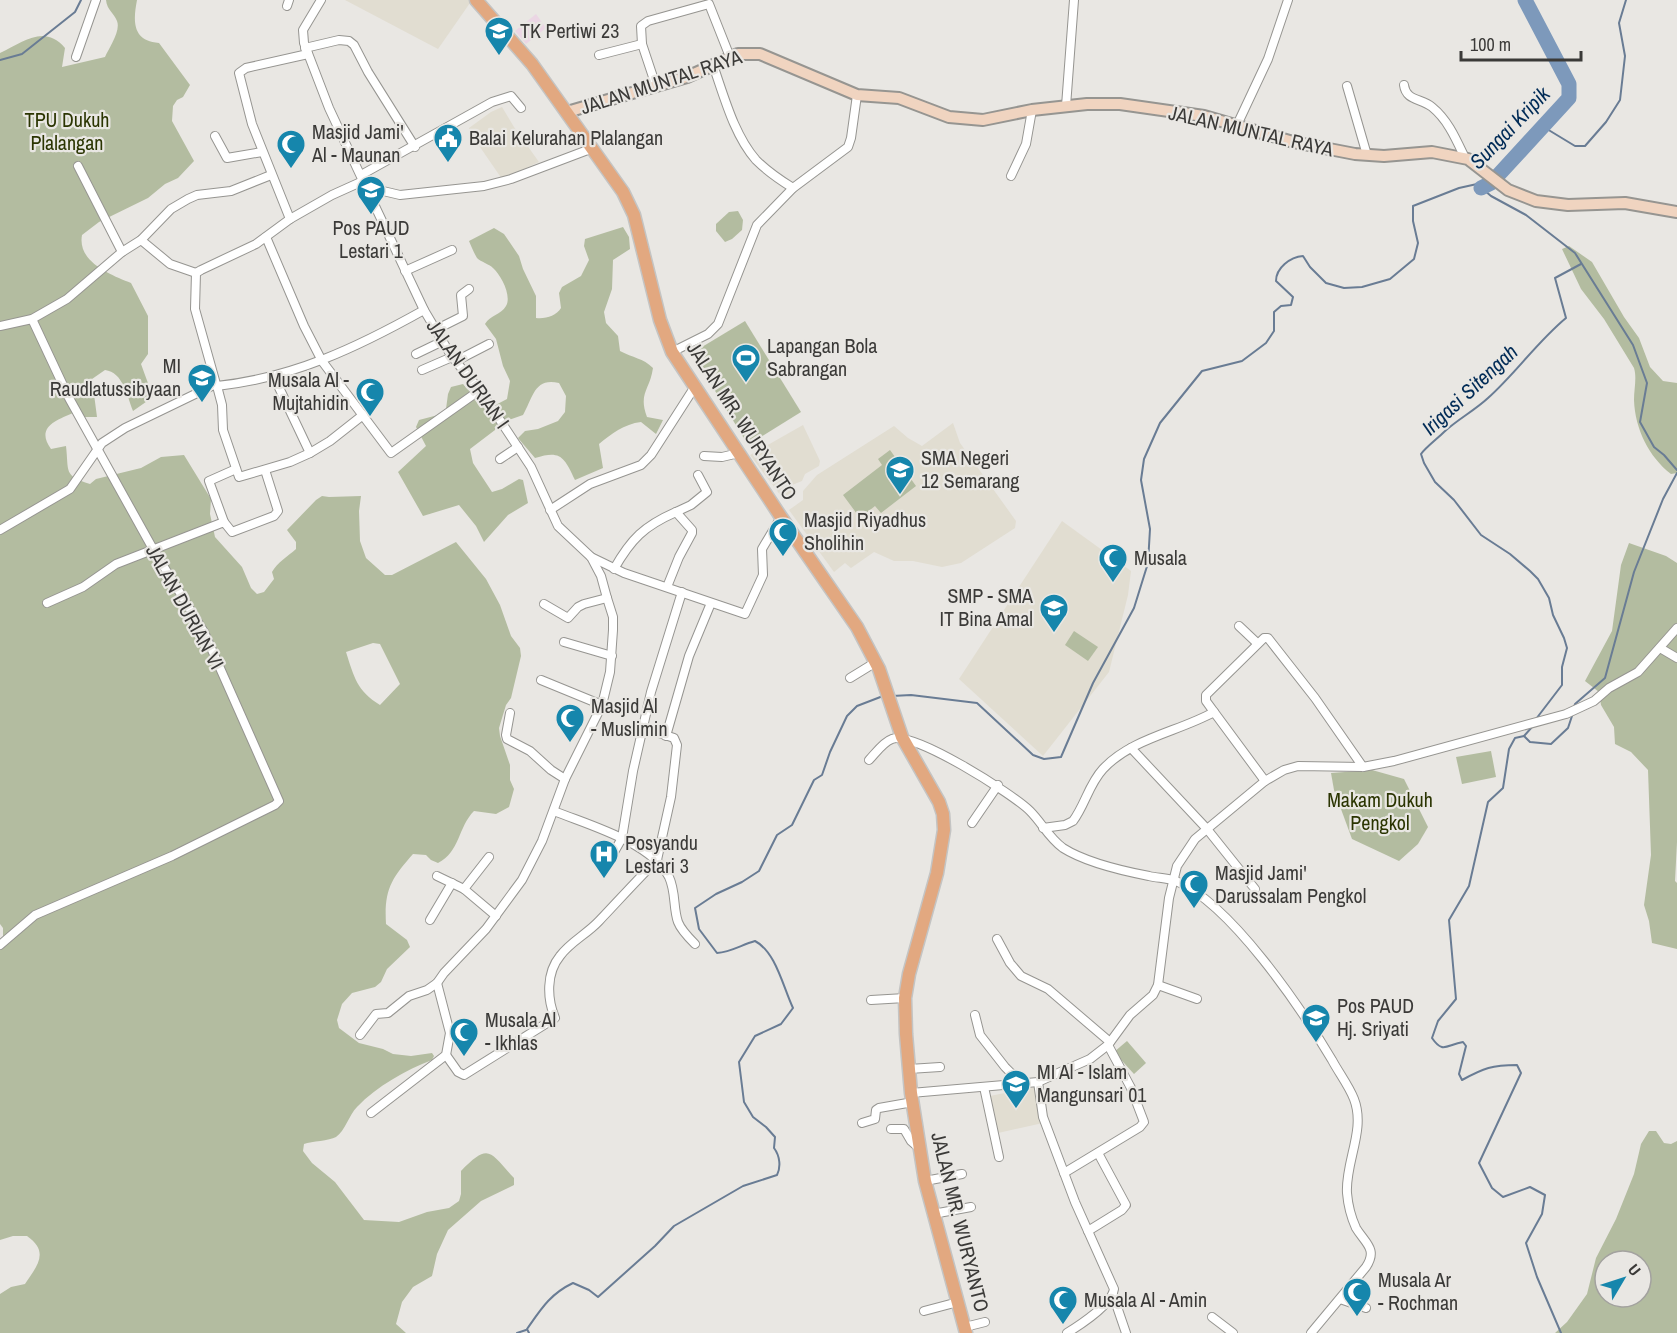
<svg xmlns="http://www.w3.org/2000/svg" width="1677" height="1333" font-family="'Archivo Narrow',sans-serif">
<rect width="100%" height="100%" fill="#e9e7e3"/>
<path fill="#ebd6e4" d="M536,14L546,28L526,44L515,31Z"/>
<g fill="#e1ddd1">
<path d="M345,0H472L438,49Z"/>
<path d="M502,107L514,127L539,162L502,179L471,134L469,128L491,112Z"/>
<path d="M953,423L960,443L1016,521L1015,528L961,563L942,567L913,561H894L874,552L851,568L845,563L834,572L789,510L803,500V491L817,475L894,426L908,438L922,446Z"/>
<path d="M803,425L820,461L819,466L805,474L802,481L792,485L795,494L784,500L750,455Z"/>
<path d="M1062,521L1131,571L1128,595L1109,672L1043,756L959,679Z"/>
<path d="M1034,1087L1043,1123L998,1133L990,1096Z"/>
</g>
<g fill="#b3bca0" fill-rule="evenodd">
<path d="M106,0H137C133,21 132,41 159,43L190,85L183,97L177,100L173,106L172,121L194,161L178,178L165,184L148,198L99,222L82,235C77,262 111,275 131,283L148,316V354L141,364L153,397L133,411C127,396 123,372 105,370L92,379L97,417H80L73,413C57,420 35,427 51,449L66,446C69,471 63,476 90,484L96,479L141,468L161,457L184,455L211,499L210,514L215,537L242,567L251,588L257,594L264,592L274,579L272,572C277,563 288,556 296,549V542L287,530L316,500L322,496L329,497L361,496L359,511L360,541L366,558L385,575H392L456,542L486,579L500,605L511,636L520,648L521,656L511,698L506,705L499,728L500,736L510,765V780L514,789L509,807L496,814L474,811C458,827 460,852 438,863L431,860L426,855L413,854C391,879 384,890 386,924L407,940L410,947L387,969L381,982L375,987L352,993L342,1004L337,1020L339,1028L359,1043L383,1049L393,1054L411,1056L432,1053L434,1056L432,1060C406,1070 377,1086 357,1107C349,1115 345,1131 336,1137C329,1141 312,1141 304,1144L303,1151L312,1163L335,1182L364,1220L399,1222L427,1212L449,1208L459,1201L461,1194V1171C490,1141 490,1153 514,1178V1185L481,1201L448,1230L437,1254L432,1276L413,1287L402,1302L396,1324L406,1333H0V1294L11,1287L25,1284C37,1266 50,1252 27,1236H13L0,1240V946L3,940V928L0,924V53C24,42 44,24 65,48L62,67L105,57C109,48 121,31 117,21C114,13 107,10 106,0ZM373,643L380,644L400,684L380,705C357,691 354,677 346,652Z"/>
<path d="M738,211L743,220L742,230L732,239L725,242L716,231V224L729,212Z"/>
<path d="M623,227L629,237L630,249L613,260L612,289L604,312L606,323L618,336L620,351C633,358 643,358 653,368C650,390 638,393 647,417L663,420L656,434L641,422C624,424 611,434 599,444L603,468L575,480C564,456 560,450 535,458L518,438L525,431L538,429L558,421L565,412L566,396L559,383C534,377 533,398 523,415L497,424L495,430L470,449L473,463L492,492L502,489L519,479L523,480L528,503L508,515L484,542L476,526L459,505L423,516L398,472L426,446L416,427L419,420L438,415L446,409L448,394L451,387L463,384L486,410L507,399L510,381L503,366L496,339L485,324C490,315 501,315 506,306C512,296 501,275 493,268C489,264 481,262 477,258C474,253 471,246 469,241L494,228L504,234L519,256L523,269L536,296V318C546,319 556,316 561,308L559,293L562,287L581,276L589,260L584,246L585,239Z"/>
<path d="M1569,246L1592,262L1624,317L1639,338L1650,367L1663,381L1677,383V473L1671,474C1649,457 1635,429 1634,400C1634,389 1637,378 1634,368L1604,319L1581,289L1562,249Z"/>
<path d="M745,321L801,412L748,445L692,353Z"/>
<path d="M890,450L916,486L881,513L875,506L860,518L843,495L882,465L878,459Z"/>
<path d="M1629,543L1666,556L1677,563V842L1675,881L1677,883V949L1652,943L1649,921L1644,905L1651,855L1648,770L1631,752L1615,744L1614,727L1601,705L1599,692L1585,681L1612,631L1621,565Z"/>
<path d="M1074,631L1098,647L1088,661L1065,645Z"/>
<path d="M1491,751L1496,777L1462,784L1456,757Z"/>
<path d="M1372,770L1404,779L1428,827L1418,844L1399,861L1352,839L1334,790L1331,773Z"/>
<path d="M1127,1041L1146,1063L1134,1074L1114,1052Z"/>
<path d="M1649,1131H1656L1664,1143L1671,1144L1677,1141V1333H1555L1567,1322L1587,1294L1596,1258L1616,1219L1634,1174L1641,1144ZM1605,1261H1641V1297H1605Z"/>
</g>
<g fill="none" stroke-linecap="round" stroke-linejoin="round">
<g stroke="#697c94" stroke-width="2">
<path d="M0,60L22,54L75,12L81,0"/>
<path d="M1542,126L1575,146H1585L1606,122L1620,100L1625,56L1619,23L1626,0"/>
<path d="M892,696L911,695L977,703L1033,755L1044,759L1061,757L1093,683L1134,608L1148,563L1150,529L1141,480L1144,459L1160,423L1202,371L1242,361L1266,343L1274,331V312L1281,306L1291,305L1293,297L1276,281C1276,268 1290,257 1303,256L1310,267L1326,283L1344,288L1362,287L1390,279L1414,259L1418,243L1413,221V206L1459,188L1477,184L1491,196L1526,215L1575,253L1633,345L1647,383L1640,422L1654,447L1664,455L1677,470"/>
<path d="M1574,707L1575,704L1605,678L1634,572L1663,499L1677,473"/>
<path d="M1536,719L1562,685V667L1567,648L1564,638L1553,615L1549,598L1538,579L1530,571L1510,554L1481,535L1454,500L1435,482L1424,463L1421,454C1425,448 1438,438 1444,432C1458,419 1474,411 1488,398C1516,373 1537,342 1566,318L1555,278L1581,264"/>
<path d="M1524,736L1532,727"/>
<path d="M517,1333L526,1330"/>
<path d="M529,1333L527,1329C541,1309 550,1294 573,1283L589,1290L598,1297L655,1246L674,1226L743,1186L777,1175C781,1167 780,1156 774,1148L775,1137L766,1127L753,1117L744,1102L739,1062L755,1036L781,1024L793,1008C783,987 776,952 755,941C741,945 731,952 717,953L699,929L695,908L716,894L742,882L759,871L777,835L792,825L814,780L822,775L830,752L847,716L857,706L883,696"/>
<path d="M1561,1333L1537,1277L1526,1243L1542,1214L1545,1195L1530,1187L1503,1197L1492,1188L1479,1163L1521,1073L1517,1065C1492,1065 1484,1068 1462,1080L1459,1074L1466,1046L1463,1042C1446,1045 1443,1054 1432,1038L1438,1021L1456,999L1449,920L1469,886L1488,802L1503,788L1509,749L1515,738L1524,736L1530,742L1551,744L1568,728L1573,713"/>
</g>
<path stroke="#7d99bb" stroke-width="15" d="M1481,188L1491,183L1569,98V84L1525,0"/>
<g stroke="#969591" stroke-width="10">
<g id="minor">
<path d="M321,0L303,30L304,43L329,108L363,181"/>
<path d="M287,6L289,0"/>
<path d="M305,48L339,40L349,41L354,45L368,72L415,147"/>
<path d="M599,55L642,44"/>
<path d="M76,57L96,0"/>
<path d="M713,65C724,96 734,135 756,160C767,171 780,180 793,188"/>
<path d="M1404,85C1406,101 1421,98 1432,107C1448,120 1456,139 1465,158"/>
<path d="M656,86L642,44L641,26L648,21L709,4L730,57"/>
<path d="M1347,86L1367,155"/>
<path d="M1066,106L1074,0"/>
<path d="M1237,125L1268,59L1288,0"/>
<path d="M215,136L227,158L262,152"/>
<path d="M78,166L122,252"/>
<path d="M361,175L492,102L511,96L521,108"/>
<path d="M1011,176L1026,144L1032,110"/>
<path d="M290,219L252,124L239,73L246,68L308,54"/>
<path d="M266,237L304,326L322,361L391,453L480,390"/>
<path d="M141,240L170,264L196,273"/>
<path d="M405,271L452,250"/>
<path d="M0,326L32,319L67,299L122,252L141,240L171,209L188,199L197,195L231,191L271,175"/>
<path d="M437,329L463,316L461,295L469,289"/>
<path d="M672,352L708,334L718,324L757,225L793,188L848,147L851,138L857,95"/>
<path d="M416,354L443,341"/>
<path d="M456,361L489,344"/>
<path d="M422,370L452,357"/>
<path d="M274,377L310,453"/>
<path d="M216,384L217,386C293,378 358,347 424,310"/>
<path d="M217,386L222,405L223,430L239,477L290,462L310,453L330,441L363,415"/>
<path d="M704,456L722,457L739,453"/>
<path d="M500,459L518,447"/>
<path d="M550,510L590,484L641,465L651,455L694,388"/>
<path d="M224,522L209,481L236,469"/>
<path d="M0,530L70,489L102,443L125,428L216,384L195,309L196,273L201,270L256,244L290,219L332,195L363,181L366,187L400,195L484,186L511,179L593,148"/>
<path d="M591,557L624,573L745,614L763,575L762,549L781,517"/>
<path d="M614,569C631,539 644,526 676,512"/>
<path d="M667,587L679,557L692,533V530L676,512L691,505L707,492L698,475"/>
<path d="M47,603L83,587L116,564L224,522L232,532L274,516L278,511L265,470"/>
<path d="M544,604L568,618L578,607L584,604L607,598"/>
<path d="M1239,626L1257,643"/>
<path d="M564,642L612,656"/>
<path d="M1660,648L1677,658"/>
<path d="M850,678L876,662"/>
<path d="M541,680L602,705"/>
<path d="M510,713L506,735L507,739L530,751L551,770L565,779"/>
<path d="M644,728L674,738L677,745L671,797L657,860"/>
<path d="M666,736L689,656L711,603"/>
<path d="M1131,748L1207,829L1255,889"/>
<path d="M869,760C875,754 883,742 892,739C912,730 1013,794 1030,811C1042,823 1049,838 1063,848C1085,862 1123,871 1149,876C1157,878 1167,878 1176,881C1231,904 1301,1008 1332,1060C1339,1073 1349,1086 1354,1099C1366,1130 1345,1162 1347,1193C1348,1205 1351,1217 1356,1228C1365,1243 1378,1249 1366,1267L1311,1333"/>
<path d="M1265,781L1214,712L1206,701V695L1264,638H1268L1315,698L1363,767"/>
<path d="M554,811C588,825 651,842 669,877C676,892 673,908 678,922C681,930 689,938 695,944"/>
<path d="M972,823L998,785"/>
<path d="M1043,828L1065,825L1073,821C1085,805 1089,784 1103,769C1132,738 1178,732 1214,712"/>
<path d="M605,868L622,838L633,771L651,692L682,592"/>
<path d="M437,876L464,889L496,916"/>
<path d="M464,889L489,857"/>
<path d="M430,920L452,883"/>
<path d="M997,939L1010,963L1021,976L1048,989L1110,1042"/>
<path d="M0,945L35,915L172,856L275,805L279,801L204,632L153,549L69,398L32,319"/>
<path d="M1158,985L1197,999"/>
<path d="M871,1000L905,998"/>
<path d="M975,1015L980,1035L1005,1067L1021,1083"/>
<path d="M360,1035L376,1014L388,1013L409,996L427,990L437,983L444,973L486,929L522,880L542,841L565,779L602,705L610,672L613,630V617L607,598L601,576L591,557L558,526L531,467L480,390L452,357L424,310L366,187"/>
<path d="M446,1055L458,1072L464,1075L555,1018C547,999 546,973 560,956C570,942 587,934 599,921C618,901 637,880 657,860"/>
<path d="M909,1069L940,1067"/>
<path d="M1038,1082L1043,1117L1075,1202L1114,1289C1112,1304 1080,1325 1067,1333"/>
<path d="M984,1087L999,1157"/>
<path d="M911,1093L1038,1082L1049,1077L1090,1059L1108,1045L1130,1015L1153,995L1158,985L1169,898L1177,866L1195,839L1265,781L1284,770L1298,766L1363,767L1394,761L1566,714L1594,701L1609,688L1638,672L1677,628"/>
<path d="M371,1113L446,1055L450,1033L437,983"/>
<path d="M862,1123L875,1119L876,1110L879,1108L913,1102"/>
<path d="M891,1129H904L911,1141L919,1148"/>
<path d="M1064,1173L1140,1127L1144,1122L1131,1088L1108,1045"/>
<path d="M925,1181L962,1174"/>
<path d="M933,1214L971,1207"/>
<path d="M1088,1231L1122,1210L1126,1205L1098,1153"/>
<path d="M1113,1295L1126,1333"/>
<path d="M1340,1299L1366,1308"/>
<path d="M924,1311L958,1302"/>
<path d="M1212,1317L1233,1333"/>
<path d="M965,1327L985,1322"/>
</g>
</g>
<g stroke="#969591" stroke-width="14">
<path id="secondary" d="M567,112L687,77L738,54H760L857,95L899,98L949,117L983,120L1032,110L1087,104H1120L1204,116L1293,142L1355,154L1384,156L1432,152L1468,159L1508,190L1536,201L1568,205L1625,203L1677,212"/>
</g>
<g stroke="#c4c4c3" stroke-width="15">
<path id="primary" d="M476,0L532,64L623,192L634,215L660,320L672,352L781,517L857,627L879,669L902,737L939,802L943,814L944,830L937,873L909,974L905,998L906,1034L911,1093L925,1181L966,1333"/>
</g>
<use href="#minor" stroke="#fff" stroke-width="8"/>
<use href="#secondary" stroke="#f0d4c0" stroke-width="10"/>
<use href="#primary" stroke="#e2a880" stroke-width="12"/>
</g>
<defs>
<g id="school-pin" transform="scale(1.5)"><path d="M0 17L-7.5 6A9.5 9.5 0 1 1 7.5 6Z" fill="#1686ac" stroke="#e9e7e3"/><path d="M0-5L7-2L0 1L-7-2ZM-4 1L0 2.5L4 1V4Q0 6-4 4Z" fill="#fff"/></g>
<g id="civic-pin" transform="scale(1.5)"><path d="M0 17L-7.5 6A9.5 9.5 0 1 1 7.5 6Z" fill="#1686ac" stroke="#e9e7e3"/><path d="M-.6-6.5H3V-4.5H.6V-3L4-1V1h2V6H-6V1h2V-1L-.6-3ZM-1.2 2.5V6h2.4V2.5Z" fill="#fff"/></g>
<g id="mosque-pin" transform="scale(1.5)"><path d="M0 17L-7.5 6A9.5 9.5 0 1 1 7.5 6Z" fill="#1686ac" stroke="#e9e7e3"/><path d="M3.5-4.9A6 6 0 1 0 3.5 4.9A5 5 0 1 1 3.5-4.9Z" fill="#fff"/></g>
<g id="stadium-pin" transform="scale(1.5)"><path d="M0 17L-7.5 6A9.5 9.5 0 1 1 7.5 6Z" fill="#1686ac" stroke="#e9e7e3"/><path d="M0-5a6.5 5 0 1 0 0 10a6.5 5 0 1 0 0-10ZM-3.5-1.8h7v3.6h-7Z" fill="#fff"/></g>
<g id="hospital-pin" transform="scale(1.5)"><path d="M0 17L-7.5 6A9.5 9.5 0 1 1 7.5 6Z" fill="#1686ac" stroke="#e9e7e3"/><path d="M-5-5h3v3.5h4V-5h3V5h-3V1.5h-4V5h-3Z" fill="#fff"/></g>
</defs>
<g fill-rule="evenodd">
<use href="#school-pin" x="499" y="31"/>
<use href="#civic-pin" x="448" y="138"/>
<use href="#mosque-pin" x="291" y="144"/>
<use href="#school-pin" x="371" y="190"/>
<use href="#stadium-pin" x="746" y="358"/>
<use href="#school-pin" x="202" y="378"/>
<use href="#mosque-pin" x="370" y="392"/>
<use href="#school-pin" x="900" y="470"/>
<use href="#mosque-pin" x="783" y="532"/>
<use href="#mosque-pin" x="1113" y="558"/>
<use href="#school-pin" x="1054" y="608"/>
<use href="#mosque-pin" x="570" y="718"/>
<use href="#hospital-pin" x="604" y="854"/>
<use href="#mosque-pin" x="1194" y="884"/>
<use href="#school-pin" x="1316" y="1018"/>
<use href="#mosque-pin" x="464" y="1032"/>
<use href="#school-pin" x="1016" y="1084"/>
<use href="#mosque-pin" x="1357" y="1292"/>
<use href="#mosque-pin" x="1063" y="1300"/>
</g>
<g text-anchor="middle" stroke-width="4.5" stroke-linejoin="round" paint-order="stroke">
<g font-size="20" fill="#3b3a38" stroke="#e9e7e3" text-anchor="start">
<text x="520" y="38">TK Pertiwi 23</text>
<text x="312" y="139">Masjid Jami'<tspan x="312" dy="23">Al - Maunan</tspan></text>
<text x="469" y="145">Balai Kelurahan Plalangan</text>
<text x="371" y="235" text-anchor="middle">Pos PAUD<tspan x="371" dy="23">Lestari 1</tspan></text>
<text x="767" y="353">Lapangan Bola<tspan x="767" dy="23">Sabrangan</tspan></text>
<text x="181" y="373" text-anchor="end">MI<tspan x="181" dy="23">Raudlatussibyaan</tspan></text>
<text x="349" y="387" text-anchor="end">Musala Al -<tspan x="349" dy="23">Mujtahidin</tspan></text>
<text x="921" y="465">SMA Negeri<tspan x="921" dy="23">12 Semarang</tspan></text>
<text x="804" y="527">Masjid Riyadhus<tspan x="804" dy="23">Sholihin</tspan></text>
<text x="1134" y="565">Musala</text>
<text x="1033" y="603" text-anchor="end">SMP - SMA<tspan x="1033" dy="23">IT Bina Amal</tspan></text>
<text x="591" y="713">Masjid Al<tspan x="591" dy="23">- Muslimin</tspan></text>
<text x="625" y="850">Posyandu<tspan x="625" dy="23">Lestari 3</tspan></text>
<text x="1215" y="880">Masjid Jami'<tspan x="1215" dy="23">Darussalam Pengkol</tspan></text>
<text x="1337" y="1013">Pos PAUD<tspan x="1337" dy="23">Hj. Sriyati</tspan></text>
<text x="485" y="1027">Musala Al<tspan x="485" dy="23">- Ikhlas</tspan></text>
<text x="1037" y="1079">MI Al - Islam<tspan x="1037" dy="23">Mangunsari 01</tspan></text>
<text x="1378" y="1287">Musala Ar<tspan x="1378" dy="23">- Rochman</tspan></text>
<text x="1084" y="1307">Musala Al - Amin</text>
</g>
<g font-size="20" fill="#3b3a38" stroke="#e9e7e3">
<text transform="translate(661 82) rotate(-18)" y="7">JALAN MUNTAL RAYA</text>
<text transform="translate(1251 131) rotate(13)" y="7">JALAN MUNTAL RAYA</text>
<text transform="translate(468 374) rotate(55)" y="7">JALAN DURIAN I</text>
<text transform="translate(742 421) rotate(57)" y="7">JALAN MR. WURYANTO</text>
<text transform="translate(185 607) rotate(61)" y="7">JALAN DURIAN VI</text>
<text transform="translate(960 1222) rotate(76)" y="7">JALAN MR. WURYANTO</text>
</g>
<g font-size="20" fill="#2b3502" stroke="#e9e7e3">
<text x="67" y="127">TPU Dukuh<tspan x="67" dy="23">Plalangan</tspan></text>
<text x="1380" y="807">Makam Dukuh<tspan x="1380" dy="23">Pengkol</tspan></text>
</g>
<g font-size="21" font-style="italic" fill="#012b56" stroke="#e9e7e3">
<text transform="translate(1510 128) rotate(-46)" y="7">Sungai Kripik</text>
<text transform="translate(1470 390) rotate(-43)" y="7">Irigasi Sitengah</text>
</g>
</g>
<g transform="translate(1623 1279) rotate(51)"><circle r="28" fill="#e9e7e3" stroke="#a3a29f" stroke-width="1.5"/>
<path d="M0-4.5L10 22L0 15L-10 22Z" fill="#1686ac"/>
<text y="-9" font-size="16" font-weight="bold" text-anchor="middle" fill="#3b3a38">U</text>
</g>
<path d="M1461 51v9h120v-9" fill="none" stroke="#3b3a38" stroke-width="3"/>
<text x="1470" y="51" font-size="18" fill="#3b3a38" stroke="#e9e7e3" stroke-width="4.5" paint-order="stroke">100 m</text>
</svg>
